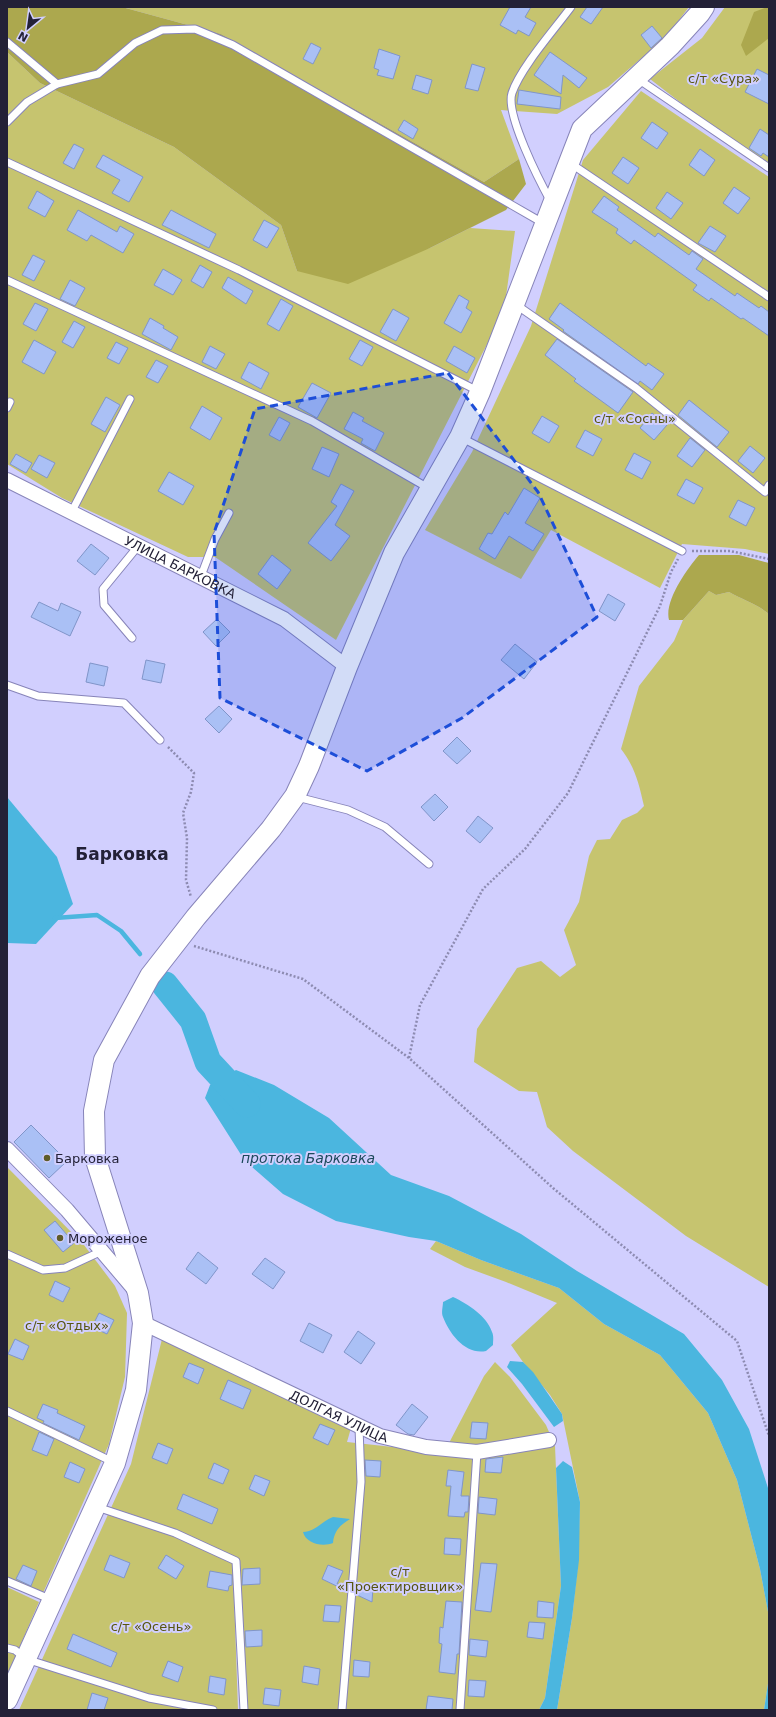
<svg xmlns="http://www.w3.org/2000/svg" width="776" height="1717" font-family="'DejaVu Sans',sans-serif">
<rect width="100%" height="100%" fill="#d1cffe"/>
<g fill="#c6c46f">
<path d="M122,7H689L666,37L608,87L557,114L501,110L519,159L484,182L221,34Z"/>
<path d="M725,7H769V166L746,153L650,79L702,38Z"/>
<path d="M7,52L40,83L174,147L281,225L297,271L430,248L470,228L515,231L504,311L336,640L215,557H188L62,498L7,464Z"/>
<path d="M641,91L769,177V554L745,549L682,544L660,588L551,530L521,579L425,530L472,452L531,326L583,160Z"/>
<path d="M709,591L716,595L729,592C743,600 757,604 769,614V1287L686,1236L573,1151L547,1127L537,1092L519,1091L474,1062L477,1029L517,968L541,961L560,977L576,965L564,930L579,902L589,856L597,840L610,839L622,820L637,813L644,806C639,784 635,767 621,749L639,686L674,641L683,620Z"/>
<path d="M7,1167L84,1245L115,1286L127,1313L125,1377L109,1444L43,1593L7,1577Z"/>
<path d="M436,1241L481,1260L559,1288L604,1324L660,1355L708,1413L737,1480L760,1569L769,1617V1677L764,1710H557L572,1618L578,1564L580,1502L562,1414L550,1395L523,1362L511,1345L557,1303L506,1282L465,1267L430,1249Z"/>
<path d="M163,1335L351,1428L347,1442L448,1453L449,1443L484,1376L495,1362L510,1377L546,1425L555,1446L561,1586L545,1698L539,1710H247L240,1560L233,1566L238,1710H19L131,1464Z"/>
<path d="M7,1587L39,1602L7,1676Z"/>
</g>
<g fill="#aca84e">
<path d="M7,7H122L221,34L484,182L519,159L526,184L506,210L430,248L348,284L297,271L281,225L174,147L40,83L7,52Z"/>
<path d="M767,7H769V38L746,56L741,45L754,12Z"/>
<path d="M699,555H739L769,563V614C757,604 743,600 729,592L716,595L709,591L683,620H669C664,601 687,569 699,555Z"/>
</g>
<g fill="#4bb6df">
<path d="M7,797L57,857L73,904L36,944L7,943Z"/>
<path d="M236,1070L274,1085L329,1118L391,1175L449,1196L521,1234L577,1271L684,1334L722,1380L749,1429L768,1488L769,1617L760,1569L737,1480L708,1413L660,1355L604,1324L559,1288L481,1260L436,1241L409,1237L336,1221L283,1194L245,1161L205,1098L210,1085Z"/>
<path d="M453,1297C468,1304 487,1316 492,1332C494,1336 493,1341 493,1345L486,1351C466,1355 450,1335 443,1317C441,1313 443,1306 443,1302Z"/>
<path d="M510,1361L523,1362L533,1372L562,1414L563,1421L554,1427L522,1384L507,1367Z"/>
<path d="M563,1461L572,1467L580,1502L579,1560L572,1618L557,1710H539L545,1698L561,1586L556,1468Z"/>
<path d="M333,1517L350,1519C340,1525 334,1531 333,1543C323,1547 306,1544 303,1532C315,1532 322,1521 333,1517Z"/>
<path d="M769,1677V1710H764Z"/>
</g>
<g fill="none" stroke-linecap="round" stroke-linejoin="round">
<path stroke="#4bb6df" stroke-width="4.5" d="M55,918L97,915L121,931L140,954"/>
<path stroke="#4bb6df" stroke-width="27" d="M165,985L193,1020L208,1062L247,1104"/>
</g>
<g fill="#aac0f5" stroke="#8095c9">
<path d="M510,7H531L525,17L536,23L529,36L518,30L516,34L500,25Z"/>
<path d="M587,7H603L591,24L580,17Z"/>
<path d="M652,26L662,38L651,48L641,35Z"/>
<path d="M311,43L321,48L313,64L303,59Z"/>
<path d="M379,49L400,56L393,79L377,75L379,70L374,68Z"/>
<path d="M550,52L587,78L579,88L563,75L561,94L534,75Z"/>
<path d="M472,64L485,68L478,91L465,88Z"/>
<path d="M757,69L769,75V104L745,92Z"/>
<path d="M416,75L432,80L428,94L412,89Z"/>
<path d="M519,90L561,97L560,109L517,104Z"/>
<path d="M404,120L418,129L413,139L398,130Z"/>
<path d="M652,122L668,133L657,149L641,138Z"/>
<path d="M760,129L769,135V157L763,153L761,156L749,148Z"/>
<path d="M74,144L84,149L74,169L63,163Z"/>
<path d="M700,149L715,160L704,176L689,165Z"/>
<path d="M103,155L143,177L129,202L112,193L120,180L96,167Z"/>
<path d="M623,157L639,168L628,184L612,173Z"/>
<path d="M734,187L750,198L738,214L723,203Z"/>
<path d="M37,191L54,201L45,217L28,208Z"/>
<path d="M667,192L683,203L671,219L656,208Z"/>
<path d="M604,196L619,207L617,210L655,237L658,233L689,255L692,251L703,259L696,269L735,296L737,293L759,308L761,306L769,312V336L743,318L741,319L711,298L709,301L693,290L697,285L634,240L631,244L616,233L618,229L592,212Z"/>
<path d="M78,210L117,232L120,226L134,234L123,253L91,235L87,241L67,230Z"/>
<path d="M171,210L216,234L209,248L162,225Z"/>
<path d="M264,220L279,228L267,248L253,240Z"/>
<path d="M710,226L726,236L715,252L698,243Z"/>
<path d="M33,255L45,261L34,281L22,275Z"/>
<path d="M200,265L212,272L203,288L191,281Z"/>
<path d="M163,269L182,280L173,295L154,285Z"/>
<path d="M228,277L253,291L246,304L222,288Z"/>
<path d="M70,280L85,288L75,306L60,299Z"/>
<path d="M459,295L469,301L466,308L472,312L461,333L444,323Z"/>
<path d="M281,299L293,306L279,331L267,324Z"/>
<path d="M35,303L48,309L36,331L23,324Z"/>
<path d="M560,303L646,366L648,363L664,374L652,390L640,381L638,384L563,331L564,330L549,319Z"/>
<path d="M393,309L409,318L396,341L380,332Z"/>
<path d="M150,318L164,326L163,328L178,337L171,350L142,334Z"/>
<path d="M74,321L85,327L73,348L62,342Z"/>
<path d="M557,339L633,392L618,413L574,381L576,379L545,355Z"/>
<path d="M34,340L56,352L44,374L22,362Z"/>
<path d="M360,340L373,347L362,366L349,359Z"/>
<path d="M116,342L128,348L119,364L107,358Z"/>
<path d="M210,346L225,354L216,369L202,362Z"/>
<path d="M454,346L475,358L467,373L446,361Z"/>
<path d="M156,360L168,366L158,383L146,377Z"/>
<path d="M249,362L269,373L261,389L241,378Z"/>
<path d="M312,383L331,393L317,418L298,407Z"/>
<path d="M106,397L120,405L105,432L91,424Z"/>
<path d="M689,400L729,432L717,447L678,415Z"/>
<path d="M202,406L222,418L210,440L190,428Z"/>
<path d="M353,412L364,418L362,421L384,433L375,451L361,443L363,439L344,429Z"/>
<path d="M652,413L667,425L654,440L640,428Z"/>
<path d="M542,416L559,426L549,443L532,433Z"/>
<path d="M279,417L290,423L280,441L269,435Z"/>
<path d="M585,430L602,439L593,456L576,447Z"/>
<path d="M690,438L705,450L692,467L677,456Z"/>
<path d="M750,446L765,458L753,473L738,461Z"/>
<path d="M322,447L339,454L329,477L312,469Z"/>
<path d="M634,453L651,462L642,479L625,470Z"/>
<path d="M16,454L32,463L26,473L10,464Z"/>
<path d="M39,455L55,463L47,478L31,469Z"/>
<path d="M169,472L194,486L183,505L158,491Z"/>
<path d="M686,479L703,488L694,504L677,495Z"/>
<path d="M341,484L354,491L335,525L350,536L331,561L308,543L337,506L331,502Z"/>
<path d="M524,488L540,498L525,523L544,534L533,551L509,536L495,559L479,549L488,533L492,534L505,512L508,515Z"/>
<path d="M738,500L755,508L746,526L729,517Z"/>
<path d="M91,544L109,558L95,575L77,561Z"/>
<path d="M272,555L291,570L277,589L258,574Z"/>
<path d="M608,594L625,604L615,621L599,611Z"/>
<path d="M39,602L58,611L61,603L81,612L70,636L31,617Z"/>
<path d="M217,619L230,632L216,646L203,632Z"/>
<path d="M515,644L537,662L524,679L501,660Z"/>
<path d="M146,660L165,664L161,683L142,679Z"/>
<path d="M90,663L108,667L104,686L86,682Z"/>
<path d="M219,706L232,719L219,733L205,719Z"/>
<path d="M457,737L471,751L457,764L443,751Z"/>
<path d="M435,794L448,807L434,821L421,807Z"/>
<path d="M478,816L493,828L480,843L466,831Z"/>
<path d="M31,1125L67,1161L49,1178L14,1142Z"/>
<path d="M55,1221L74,1243L63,1252L44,1230Z"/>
<path d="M198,1252L218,1268L206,1284L186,1269Z"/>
<path d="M265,1258L285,1272L273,1289L252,1274Z"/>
<path d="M55,1281L70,1288L63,1302L49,1295Z"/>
<path d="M99,1313L114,1320L107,1334L92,1327Z"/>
<path d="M309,1323L332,1335L323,1353L300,1341Z"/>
<path d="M358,1331L375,1343L361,1364L344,1352Z"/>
<path d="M15,1339L29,1346L23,1360L8,1354Z"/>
<path d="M189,1363L204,1369L198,1384L183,1377Z"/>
<path d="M228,1380L251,1390L243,1409L220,1399Z"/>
<path d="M43,1404L58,1410L57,1413L85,1426L79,1440L43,1423L44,1421L37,1418Z"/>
<path d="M412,1404L428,1417L414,1435L408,1434L396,1425Z"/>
<path d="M472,1422L488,1423L486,1439L470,1438Z"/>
<path d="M320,1424L335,1430L328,1445L313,1438Z"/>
<path d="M39,1432L54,1439L47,1456L32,1450Z"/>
<path d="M158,1443L173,1449L167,1464L152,1458Z"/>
<path d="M503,1457L501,1473L485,1472L486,1459Z"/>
<path d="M365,1460L381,1461L380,1477L366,1476Z"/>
<path d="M70,1462L85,1469L79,1483L64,1477Z"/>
<path d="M214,1463L229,1470L223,1484L208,1478Z"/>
<path d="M448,1470L464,1472L461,1496H469L468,1512H465L464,1517L448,1516L451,1486H446Z"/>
<path d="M255,1475L270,1481L264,1496L249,1489Z"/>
<path d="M183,1494L218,1509L212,1524L177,1509Z"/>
<path d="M479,1497L497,1499L495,1515L478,1513Z"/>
<path d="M445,1538L461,1539L460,1555L444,1554Z"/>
<path d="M110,1555L130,1563L124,1578L104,1570Z"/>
<path d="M166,1555L184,1566L176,1579L158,1568Z"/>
<path d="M481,1563L497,1564L491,1612L475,1610Z"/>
<path d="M23,1565L37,1571L31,1586L16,1579Z"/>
<path d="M328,1565L343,1571L337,1584L347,1585V1591L322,1579Z"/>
<path d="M260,1568V1584L242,1585L243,1569Z"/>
<path d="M210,1571L232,1575V1585L229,1586L228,1591L207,1587Z"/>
<path d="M357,1586L373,1587L372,1602L357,1595Z"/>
<path d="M446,1601L462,1602L459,1654H457L455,1674L439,1672L442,1644L439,1643L440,1627L443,1628Z"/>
<path d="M538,1601L554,1603L553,1618L537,1617Z"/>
<path d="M325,1605L341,1606L339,1622L323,1621Z"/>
<path d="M529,1622L545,1623L543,1639L527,1637Z"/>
<path d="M262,1630V1646L246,1647L245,1631Z"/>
<path d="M73,1634L117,1653L111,1667L67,1649Z"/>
<path d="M470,1639L488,1641L486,1657L469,1655Z"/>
<path d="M354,1660L370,1662L369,1677L353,1676Z"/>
<path d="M168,1661L183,1667L178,1682L162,1676Z"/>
<path d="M304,1666L320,1669L318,1685L302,1682Z"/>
<path d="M210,1676L226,1679L224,1695L208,1692Z"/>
<path d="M469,1680L486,1681L484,1697L468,1696Z"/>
<path d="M265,1688L281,1690L279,1706L263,1704Z"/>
<path d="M92,1693L108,1698L104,1710H87Z"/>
<path d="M428,1696L453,1699L452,1710H426Z"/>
</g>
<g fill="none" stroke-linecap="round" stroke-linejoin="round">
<g stroke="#8784b9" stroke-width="9">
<g id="lane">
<path d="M7,42L57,84"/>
<path d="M638,79L769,168"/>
<path d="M7,122L27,102L57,84L98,74L135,43L162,30L195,29L233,45L543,223"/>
<path d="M7,162L239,270L478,391"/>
<path d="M570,163L769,297"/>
<path d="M551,202C540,182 505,114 512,93C521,67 554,30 571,7"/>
<path d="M7,280L312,421L430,489"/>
<path d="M515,304L636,388L765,492L769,485"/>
<path d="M7,408L10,402"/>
<path d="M460,437L682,551"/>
<path d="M71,513L130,399"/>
<path d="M201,576L215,539L229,513"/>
<path d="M132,638L104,605L103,589L139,545"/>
<path d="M7,685L38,696L124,703L160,740"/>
<path d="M297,797L348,810L385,827L429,864"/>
<path d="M7,1254L43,1270L65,1268L102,1251"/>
<path d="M7,1411L113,1462"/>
<path d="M97,1507L175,1533L236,1561L244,1710"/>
<path d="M7,1581L52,1600"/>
<path d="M7,1648L15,1650L26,1659L149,1698L213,1710"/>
<path d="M342,1710L361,1482L359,1427"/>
<path d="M460,1710L477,1452"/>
</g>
</g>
<g stroke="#8784b9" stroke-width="16">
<g id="street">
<path id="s1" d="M7,480L284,619L347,667"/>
<path d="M7,1149L67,1210L134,1289"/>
<path id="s2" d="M143,1323L380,1436L426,1447L477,1452L549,1440"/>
</g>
</g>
<g stroke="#8784b9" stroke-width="22">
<path id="secondary" d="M7,1700L115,1463L136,1390L143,1323L138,1293L95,1157L94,1111L104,1060L150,976L196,917L271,829L295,796L309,766L347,667L394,553L460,437L480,392L582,129L670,46L700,13L704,7"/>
</g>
<g stroke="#8d8bb1" stroke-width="2.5" stroke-dasharray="2 2" stroke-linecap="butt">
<path d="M692,551H730L769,559"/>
<path d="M168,747L194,773L191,792L183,813L187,838L186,880L191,897"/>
<path d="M194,946L303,979L409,1058L553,1188L737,1341L769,1436"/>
<path d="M409,1058L420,1005L483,889L525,849L568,793L660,606L671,572L678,559"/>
</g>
<use href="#lane" stroke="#fff" stroke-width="7"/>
<use href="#street" stroke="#fff" stroke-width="14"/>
<use href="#secondary" stroke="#fff" stroke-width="20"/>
</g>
<path fill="#1d4ed8" fill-opacity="0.2" stroke="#1d4ed8" stroke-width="3" stroke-dasharray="8 5" stroke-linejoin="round" d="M448,373L538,492L597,617L462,718L367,771L220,698L214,533L255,409Z"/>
<g fill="#5e5c28" stroke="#d1cffe" stroke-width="1.5">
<circle cx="47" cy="1158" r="4"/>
<circle cx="60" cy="1238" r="4"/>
</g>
<g text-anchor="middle" stroke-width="4" stroke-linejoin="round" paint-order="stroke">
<g font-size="13" fill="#575510" stroke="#d1cffe">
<text x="724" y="83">с/т «Сура»</text>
<text x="635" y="423">с/т «Сосны»</text>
<text x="67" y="1330">с/т «Отдых»</text>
<text x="400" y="1576">с/т<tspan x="400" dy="15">«Проектировщик»</tspan></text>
<text x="151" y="1631">с/т «Осень»</text>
</g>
<g font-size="13" fill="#232137" stroke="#d1cffe">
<text dy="5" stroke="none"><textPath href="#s1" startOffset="194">УЛИЦА БАРКОВКА</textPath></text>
<text dy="5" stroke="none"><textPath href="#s2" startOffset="217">ДОЛГАЯ УЛИЦА</textPath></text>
</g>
<g font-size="13" fill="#232137" stroke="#d1cffe" text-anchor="start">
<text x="55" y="1163">Барковка</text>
<text x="68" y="1243">Мороженое</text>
</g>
<g font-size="14" font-style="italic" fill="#1c495b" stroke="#d1cffe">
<text x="308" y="1163">протока Барковка</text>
</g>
<g font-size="17" font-weight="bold" fill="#232137" stroke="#d1cffe">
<text x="122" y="860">Барковка</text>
</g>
</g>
<rect width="776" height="1717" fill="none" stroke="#232137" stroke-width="16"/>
<g transform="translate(28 28) rotate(209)" stroke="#d1cffe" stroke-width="3" paint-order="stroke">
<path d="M0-3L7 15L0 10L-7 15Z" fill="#232137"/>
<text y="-6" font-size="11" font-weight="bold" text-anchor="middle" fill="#232137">N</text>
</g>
</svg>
